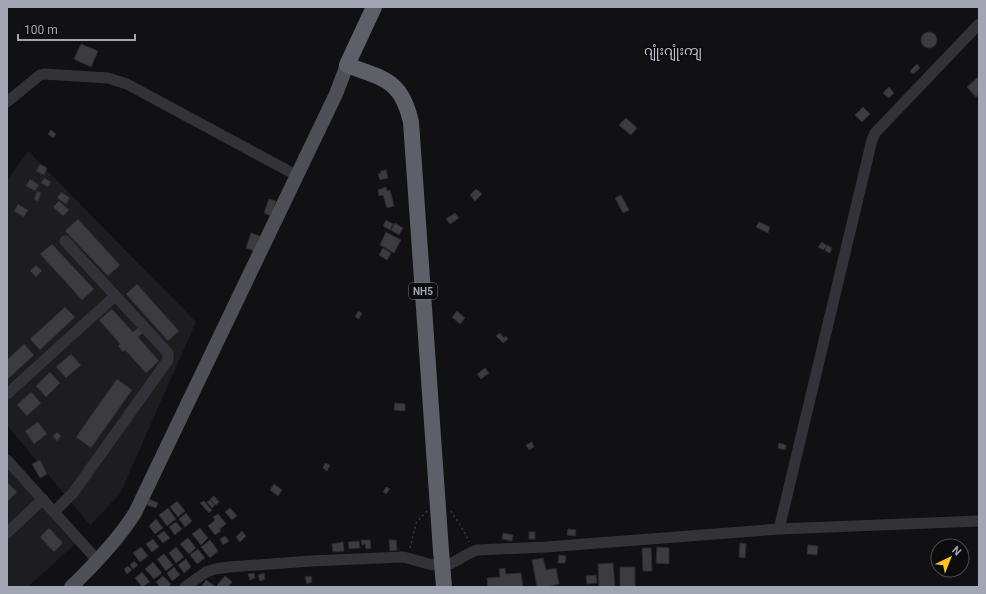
<svg xmlns="http://www.w3.org/2000/svg" width="986" height="594" font-family="Roboto,'Noto Sans Myanmar',sans-serif">
<rect width="100%" height="100%" fill="#111113"/>
<g fill="#1d1d20">
<path d="M28,151L196,322L120,494L90,525L7,425V181Z"/>
<path d="M7,466L77,542L28,587H7Z"/>
</g>
<g fill="#3b3b40" stroke="#2b2b2f">
<circle cx="929" cy="40" r="8"/>
<path d="M81,44L98,51L91,67L74,59Z"/>
<path d="M917,64L920,68L913,74L910,71Z"/>
<path d="M979,76V94L976,97L967,87Z"/>
<path d="M889,87L894,93L889,98L883,93Z"/>
<path d="M863,107L870,114L862,122L855,115Z"/>
<path d="M626,118L637,128L631,135L619,125Z"/>
<path d="M51,130L56,134L53,138L48,134Z"/>
<path d="M40,164L47,168L44,175L36,171Z"/>
<path d="M386,170L388,178L380,180L378,174L381,173V171Z"/>
<path d="M44,178L51,182L48,187L41,183Z"/>
<path d="M30,179L39,185L35,191L26,186Z"/>
<path d="M386,187L387,191L390,190L394,206L387,208L383,195L379,196L378,190Z"/>
<path d="M476,189L482,194L475,201L470,195Z"/>
<path d="M37,191L41,193L38,201L34,199Z"/>
<path d="M61,192L70,198L66,204L57,198Z"/>
<path d="M621,195L629,210L623,213L615,198Z"/>
<path d="M269,199L276,201L271,216L264,213Z"/>
<path d="M59,201L69,210L63,216L53,207Z"/>
<path d="M18,204L28,210L24,217L14,211Z"/>
<path d="M455,213L459,218L450,224L446,219Z"/>
<path d="M78,219L120,265L108,276L65,231Z"/>
<path d="M386,220L393,224L390,230L383,226Z"/>
<path d="M759,222L770,227L768,233L756,227Z"/>
<path d="M395,223L403,228L399,235L391,230Z"/>
<path d="M386,232L401,240L394,253L380,245Z"/>
<path d="M251,233L260,236L254,251L246,248Z"/>
<path d="M822,242L827,246L823,250L818,247Z"/>
<path d="M52,244L94,289L82,300L40,254Z"/>
<path d="M827,245L832,248L830,253L825,251Z"/>
<path d="M383,248L391,253L387,260L379,255Z"/>
<path d="M36,265L42,271L36,277L30,271Z"/>
<path d="M137,284L179,331L168,341L126,294Z"/>
<path d="M65,307L75,317L40,350L30,339Z"/>
<path d="M112,309L133,332L139,327L143,333L138,337L159,361L146,373L125,350L123,352L118,346L120,344L99,320Z"/>
<path d="M358,311L362,313L359,319L355,317Z"/>
<path d="M457,311L465,318L460,324L452,317Z"/>
<path d="M500,333L504,338L506,336L508,339L503,343L496,336Z"/>
<path d="M24,344L34,355L7,380V360Z"/>
<path d="M71,354L81,365L66,378L56,367Z"/>
<path d="M485,368L489,373L481,379L477,374Z"/>
<path d="M50,372L60,383L46,397L36,386Z"/>
<path d="M117,379L132,390L91,448L76,437Z"/>
<path d="M31,392L41,403L27,416L17,405Z"/>
<path d="M395,403L405,404V411L394,410Z"/>
<path d="M38,422L47,434L34,444L25,431Z"/>
<path d="M57,432L61,436L57,441L53,436Z"/>
<path d="M532,442L534,447L529,450L526,445Z"/>
<path d="M779,443L786,445L785,450L778,448Z"/>
<path d="M40,460L47,474L40,478L32,464Z"/>
<path d="M325,463L330,465L327,471L323,468Z"/>
<path d="M7,482L17,492L7,502Z"/>
<path d="M274,484L282,490L278,496L270,490Z"/>
<path d="M386,487L390,489L386,494L383,492Z"/>
<path d="M214,496L219,502L216,505L210,499Z"/>
<path d="M149,499L158,503L156,508L147,505Z"/>
<path d="M210,500L215,505L212,508L207,502Z"/>
<path d="M177,501L185,511L178,517L170,507Z"/>
<path d="M204,501L212,510L209,513L200,503Z"/>
<path d="M168,508L176,519L167,526L159,515Z"/>
<path d="M230,508L237,516L232,520L225,512Z"/>
<path d="M186,513L192,521L185,527L179,519Z"/>
<path d="M218,514L226,524L220,529L219,528L221,531L215,535L208,526L215,520L213,517Z"/>
<path d="M156,519L163,528L155,534L149,526Z"/>
<path d="M176,522L182,529L175,535L169,527Z"/>
<path d="M49,528L63,543L54,552L40,537Z"/>
<path d="M200,528L208,538L201,545L192,534Z"/>
<path d="M568,529L576,530L575,536L567,535Z"/>
<path d="M164,531L170,538L163,543L157,536Z"/>
<path d="M242,531L246,536L240,542L236,537Z"/>
<rect x="529" y="532" width="6" height="7"/>
<path d="M503,533L513,535L512,541L502,539Z"/>
<path d="M225,536L229,541L223,545L220,539Z"/>
<path d="M188,538L196,548L189,554L180,544Z"/>
<path d="M153,539L159,547L152,552L146,544Z"/>
<path d="M210,540L218,551L210,558L201,547Z"/>
<path d="M361,540H370L371,548L366,549L365,544L362,545Z"/>
<path d="M389,540H396L397,550L390,551Z"/>
<path d="M359,541L360,548L349,549L348,542Z"/>
<path d="M343,542L344,551L333,552L332,544Z"/>
<path d="M740,543L746,544L745,558L739,557Z"/>
<path d="M808,545L818,546L817,555L807,554Z"/>
<path d="M141,547L148,556L140,562L133,553Z"/>
<path d="M176,547L184,557L176,563L169,553Z"/>
<path d="M657,547L669,548V564L656,563Z"/>
<path d="M642,548H651L652,571H643Z"/>
<path d="M198,549L205,558L197,564L190,555Z"/>
<path d="M164,554L173,565L166,571L157,559Z"/>
<path d="M559,555L566,556L565,563H558Z"/>
<path d="M543,558L546,570L556,568L559,584L546,587H537L532,560Z"/>
<path d="M186,559L191,567L184,573L178,565Z"/>
<path d="M134,561L138,565L133,569L130,565Z"/>
<path d="M153,562L162,573L154,579L145,569Z"/>
<path d="M613,563L615,587H599L598,564Z"/>
<path d="M128,566L132,570L127,574L124,569Z"/>
<path d="M174,567L180,575L172,581L167,573Z"/>
<rect x="620" y="567" width="15" height="20"/>
<path d="M505,568L506,574L521,573L523,587H488L487,578L500,577L499,569Z"/>
<path d="M142,572L150,582L142,587L135,578Z"/>
<path d="M254,573L255,578L250,580L248,574Z"/>
<path d="M264,573L265,579L260,581L258,575Z"/>
<path d="M596,575L597,583L587,584L586,576Z"/>
<path d="M163,576L171,584L168,587H160L156,582Z"/>
<path d="M225,576L232,582L228,587H219L217,585Z"/>
<path d="M311,576L312,582L307,584L305,577Z"/>
<path d="M206,580L216,587H201Z"/>
</g>
<g fill="none" stroke-linecap="round" stroke-linejoin="round">
<g stroke="#38393f" stroke-width="1.5" stroke-dasharray="2 3" stroke-linecap="butt">
<path d="M451,511L465,533L469,542"/>
<path d="M410,548L416,523L427,511"/>
</g>
<g stroke="#323238" stroke-width="11">
<path d="M7,102L40,75L44,74L108,78L127,84L296,175"/>
<path d="M7,394L115,296"/>
<path d="M7,460L98,561"/>
<path d="M54,512L73,493L168,360V353L65,241"/>
<path d="M779,529L872,140L875,133L979,24"/>
<path d="M7,533L43,499"/>
<path d="M185,587L206,572L215,569L229,567L311,561L402,557C418,559 432,569 449,564C458,561 467,553 477,550L546,547L779,529L979,521"/>
</g>
<path stroke="#4e4f57" stroke-width="14" d="M71,587C95,564 117,541 135,513L336,94L347,65"/>
<path stroke="#5e6069" stroke-width="16" d="M374,7L347,65C384,79 401,79 411,122L441,551"/>
<path stroke="#5e6069" stroke-width="16" d="M441,551L444,587"/>
</g>
<g text-anchor="middle" stroke-width="3.5" stroke-linejoin="round" paint-order="stroke">
<rect fill="#0c0c0e" stroke="#757882" stroke-width="1" x="409" y="283" width="28" height="16" rx="3"/>
<g font-size="10" font-weight="bold" fill="#a2a6b4">
<text x="423" y="295">NH5</text>
</g>
<g font-size="13" fill="#c3c5d0" stroke="#0c0c0e">
<text x="673" y="55">ဂျုံးဂျုံးကျ</text>
</g>
</g>
<rect width="986" height="594" fill="none" stroke="#a2a6b4" stroke-width="16"/>
<g transform="translate(950 558) rotate(43)"><circle r="19" fill="#0c0c0e" stroke="#484a50"/>
<path d="M0-3L7 15L0 10L-7 15Z" fill="#fcc420"/>
<text y="-6" font-size="11" font-weight="bold" text-anchor="middle" fill="#a2a6b4">N</text>
</g>
<path d="M18 34v6h117v-6" fill="none" stroke="#a2a6b4" stroke-width="2"/>
<text x="24" y="34" font-size="12" fill="#a2a6b4" stroke="#0c0c0e" stroke-width="3" paint-order="stroke">100 m</text>
</svg>
